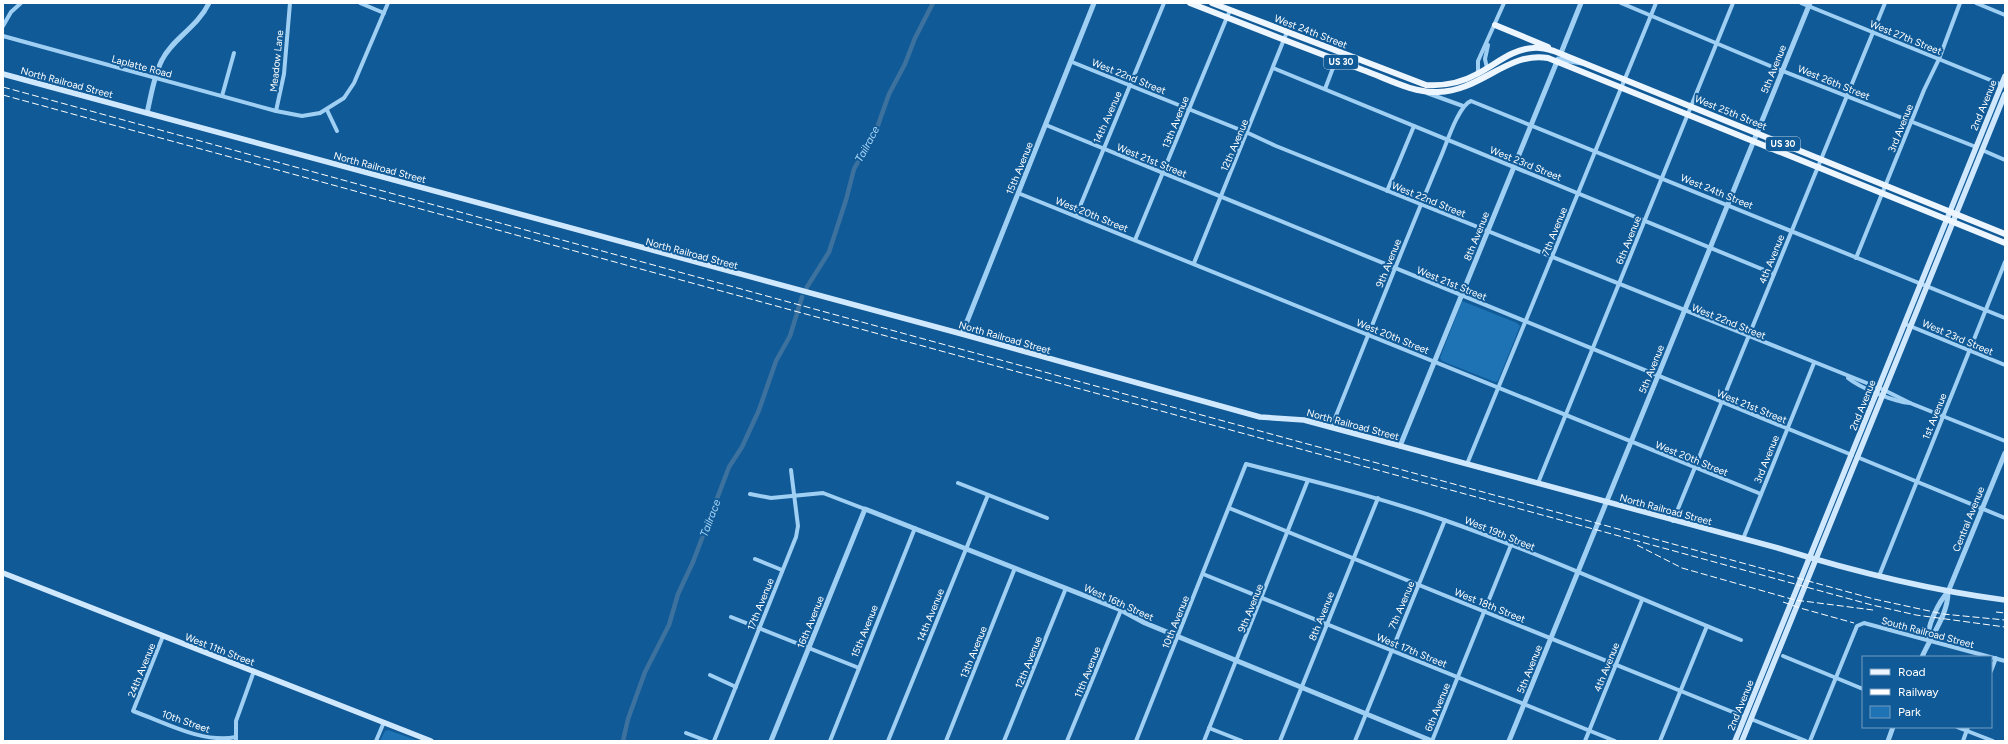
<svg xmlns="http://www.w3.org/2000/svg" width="2008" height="744" font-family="Figtree,sans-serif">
<rect width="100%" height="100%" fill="#105a97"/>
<g fill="#1e73b5">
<path d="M1462,301L1517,323L1520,326L1498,381L1495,382L1442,361L1440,358Z"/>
<path d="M388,730L419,741H380L385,731Z"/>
</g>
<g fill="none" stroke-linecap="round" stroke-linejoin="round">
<g stroke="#3d729f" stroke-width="4.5">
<path d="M807,287L829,252L846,200L854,169L877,128L889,94L905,64L915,38L933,3"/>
<path d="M623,741L628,719L645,672L669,625L678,594L693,562L729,467L742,447L759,410L776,361L790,336L802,297"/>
</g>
<g stroke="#a0cff4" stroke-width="4">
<path d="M290,3L284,74L276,111L302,116L320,113L344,98L354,83L388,3"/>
<path d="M360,3L384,13"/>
<path d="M1621,3L1775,68L1976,147"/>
<path d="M1801,3L2005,86"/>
<path d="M1976,3L2005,15"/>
<path d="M3,26L11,12L21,3"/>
<path d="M3,36L276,111"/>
<path d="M1072,62L1248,133L1276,146L1884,390L1910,403L2005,441"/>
<path d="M1273,68L1774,274"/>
<path d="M1487,68L1485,59L1488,45"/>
<path d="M1478,73V61L1504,3"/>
<path d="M1325,89L1336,60"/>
<path d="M1427,93L1463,106"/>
<path d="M222,96L234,53"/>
<path d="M327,110L337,131"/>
<path d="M1046,125L1852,455"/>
<path d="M1982,150L2005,160"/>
<path d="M1387,191L1414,126"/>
<path d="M1018,193L1761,494"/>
<path d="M1076,216L1164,3"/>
<path d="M1135,240L1230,10"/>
<path d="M1856,258L1924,90L1939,59L1960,3"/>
<path d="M1194,263L1287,32"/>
<path d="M1905,324L2005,365"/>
<path d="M1848,378C1860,388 1895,402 1910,403"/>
<path d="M1331,428C1368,336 1404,244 1442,154C1447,142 1459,105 1471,101L2005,318"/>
<path d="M1857,457L2005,518"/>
<path d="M1467,464L1656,3"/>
<path d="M958,483L1047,518"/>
<path d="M1538,483L1733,3"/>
<path d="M750,494L771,498L823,493L865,509"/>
<path d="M1229,508L1745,717"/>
<path d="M1673,521L1885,3"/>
<path d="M1743,539L1814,363"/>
<path d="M755,559L782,570"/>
<path d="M1203,574L1615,741"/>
<path d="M1879,576L2005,262"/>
<path d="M731,617L859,668"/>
<path d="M163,636L133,711C164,722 203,744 236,737"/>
<path d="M1783,656L1863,689"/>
<path d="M1991,671L1996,658"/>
<path d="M710,675L736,687"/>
<path d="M1751,719L1806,741"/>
<path d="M1957,727L1993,741"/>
<path d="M1209,728L1242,741"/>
<path d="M686,733L707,741"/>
<path d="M236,741V721L254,671"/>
<path d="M376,741L384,722"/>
<path d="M714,741L796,537L798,526L791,470"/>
<path d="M830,741L915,528"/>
<path d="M888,741L988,495"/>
<path d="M946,741L1015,568"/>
<path d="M1004,741L1066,588"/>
<path d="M1067,741L1121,610"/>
<path d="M1136,741L1246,464C1312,481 1379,497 1444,520C1545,555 1642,600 1741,640"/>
<path d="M1204,741L1308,480"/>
<path d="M1280,741L1378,498"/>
<path d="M1355,741L1445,520"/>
<path d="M1432,741L1511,545"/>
<path d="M1585,741L1642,600"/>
<path d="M1660,741L1707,626"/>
<path d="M1810,741L1857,626L1864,623L2005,661"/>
<path d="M1963,741L1968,727"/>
</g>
<g stroke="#a0cff4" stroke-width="5">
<path d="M1561,53L1581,3"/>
<path d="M147,113C151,96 154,75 162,60C173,38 197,28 209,3"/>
<path d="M962,334L1094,3"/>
<path d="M1400,446L1558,59L1582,63"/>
<path d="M1929,640C1925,628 1940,600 1948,592"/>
<path d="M1922,657C1931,636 1948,615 1948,592L2005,453"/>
<path d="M771,741L865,509L1121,610L1145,623L1432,741"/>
<path d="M1509,741L1810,3"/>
<path d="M1888,741L1893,727"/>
</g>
<g stroke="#d0e8fd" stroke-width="5.5">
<path d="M3,74L962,334L1260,417L1304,420L1778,548C1852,571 1928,590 2005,600"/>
<path d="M3,573L431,741"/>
<path d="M1735,741L2005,76"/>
<path d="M1742,741L2005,94"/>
</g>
<g stroke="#edf6ff" stroke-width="6">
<path d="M1190,3C1248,26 1305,48 1363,70C1386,78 1412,93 1438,92C1481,91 1508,51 1548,58L2005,243"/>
<path d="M1212,3L1426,85C1444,86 1461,83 1477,74C1495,65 1512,49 1533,48C1540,47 1547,49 1554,51L2005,234"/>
<path d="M1495,25L1548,47"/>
</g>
<g stroke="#fff" stroke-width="1" stroke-dasharray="7 3" stroke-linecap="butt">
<path d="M3,87L1874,599L1943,614L2005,620"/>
<path d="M3,95L1872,605L1916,615L2005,627"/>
<path d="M1637,545L1682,568L1795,600L1873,610"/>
<path d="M1783,602L1800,608L1854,623"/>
<path d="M1996,612L2005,613"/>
</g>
</g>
<g text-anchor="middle" stroke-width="4" stroke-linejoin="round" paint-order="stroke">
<g fill="#105a97" stroke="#b7cee0" stroke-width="1">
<rect x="1324" y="55" width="34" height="14" rx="3"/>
<rect x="1766" y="137" width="34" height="14" rx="3"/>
</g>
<g font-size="9" font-weight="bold" fill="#fff">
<text x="1341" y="65">US 30</text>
<text x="1783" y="147">US 30</text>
</g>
<g font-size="10" fill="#fff" stroke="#105a97">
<text transform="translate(1311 31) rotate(21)" y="4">West 24th Street</text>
<text transform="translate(1906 37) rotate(22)" y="4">West 27th Street</text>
<text transform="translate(276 61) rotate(-84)" y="4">Meadow Lane</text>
<text transform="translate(142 66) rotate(15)" y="4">Laplatte Road</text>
<text transform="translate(1773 69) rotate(-68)" y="4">5th Avenue</text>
<text transform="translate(1129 76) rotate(22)" y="4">West 22nd Street</text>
<text transform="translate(67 82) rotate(15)" y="4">North Railroad Street</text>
<text transform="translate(1834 82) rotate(22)" y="4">West 26th Street</text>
<text transform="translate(1983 105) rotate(-68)" y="4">2nd Avenue</text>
<text transform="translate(1731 112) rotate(22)" y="4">West 25th Street</text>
<text transform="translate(1107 117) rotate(-66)" y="4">14th Avenue</text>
<text transform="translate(1175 122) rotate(-68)" y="4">13th Avenue</text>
<text transform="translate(1900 128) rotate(-68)" y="4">3rd Avenue</text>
<text transform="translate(1234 145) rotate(-67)" y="4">12th Avenue</text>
<text transform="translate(1152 160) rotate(22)" y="4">West 21st Street</text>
<text transform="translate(1526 163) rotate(22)" y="4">West 23rd Street</text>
<text transform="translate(380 167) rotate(15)" y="4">North Railroad Street</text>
<text transform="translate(1019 168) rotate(-68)" y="4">15th Avenue</text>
<text transform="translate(1717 191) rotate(22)" y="4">West 24th Street</text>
<text transform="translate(1429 199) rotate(22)" y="4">West 22nd Street</text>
<text transform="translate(1092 214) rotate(22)" y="4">West 20th Street</text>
<text transform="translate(1554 231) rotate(-68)" y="4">7th Avenue</text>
<text transform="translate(1476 236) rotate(-68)" y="4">8th Avenue</text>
<text transform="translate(1628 240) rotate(-68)" y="4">6th Avenue</text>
<text transform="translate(692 253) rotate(15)" y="4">North Railroad Street</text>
<text transform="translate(1771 259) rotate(-68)" y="4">4th Avenue</text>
<text transform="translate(1388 263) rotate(-68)" y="4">9th Avenue</text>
<text transform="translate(1452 283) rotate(22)" y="4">West 21st Street</text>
<text transform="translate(1729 321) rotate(22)" y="4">West 22nd Street</text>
<text transform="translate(1393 336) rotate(22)" y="4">West 20th Street</text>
<text transform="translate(1005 337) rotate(16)" y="4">North Railroad Street</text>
<text transform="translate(1958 337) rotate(23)" y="4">West 23rd Street</text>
<text transform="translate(1651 369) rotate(-68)" y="4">5th Avenue</text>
<text transform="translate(1862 405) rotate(-68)" y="4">2nd Avenue</text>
<text transform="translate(1752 406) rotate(22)" y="4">West 21st Street</text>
<text transform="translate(1934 416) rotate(-68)" y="4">1st Avenue</text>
<text transform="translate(1353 424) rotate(15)" y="4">North Railroad Street</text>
<text transform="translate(1692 458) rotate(22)" y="4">West 20th Street</text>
<text transform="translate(1766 459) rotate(-68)" y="4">3rd Avenue</text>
<text transform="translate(1666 509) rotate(15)" y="4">North Railroad Street</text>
<text transform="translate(1968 519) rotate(-68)" y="4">Central Avenue</text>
<text transform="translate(1500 533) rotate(22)" y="4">West 19th Street</text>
<text transform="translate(1119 602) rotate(24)" y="4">West 16th Street</text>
<text transform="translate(760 604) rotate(-68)" y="4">17th Avenue</text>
<text transform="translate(1401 605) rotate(-67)" y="4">7th Avenue</text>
<text transform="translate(1490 605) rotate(22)" y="4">West 18th Street</text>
<text transform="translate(1250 608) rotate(-68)" y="4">9th Avenue</text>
<text transform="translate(930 615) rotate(-68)" y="4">14th Avenue</text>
<text transform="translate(1321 616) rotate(-68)" y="4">8th Avenue</text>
<text transform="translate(810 622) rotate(-68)" y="4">16th Avenue</text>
<text transform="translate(1175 622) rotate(-68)" y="4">10th Avenue</text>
<text transform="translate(864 631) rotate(-68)" y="4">15th Avenue</text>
<text transform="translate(1928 632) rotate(15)" y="4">South Railroad Street</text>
<text transform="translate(220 649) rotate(21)" y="4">West 11th Street</text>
<text transform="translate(1412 650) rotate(22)" y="4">West 17th Street</text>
<text transform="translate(973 652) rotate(-68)" y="4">13th Avenue</text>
<text transform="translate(1028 662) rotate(-68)" y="4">12th Avenue</text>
<text transform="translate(1606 667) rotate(-68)" y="4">4th Avenue</text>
<text transform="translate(1529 669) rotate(-68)" y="4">5th Avenue</text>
<text transform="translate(141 670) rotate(-68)" y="4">24th Avenue</text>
<text transform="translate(1087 672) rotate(-68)" y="4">11th Avenue</text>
<text transform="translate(1740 705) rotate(-68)" y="4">2nd Avenue</text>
<text transform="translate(1437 707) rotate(-68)" y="4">6th Avenue</text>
<text transform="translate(186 721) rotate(19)" y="4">10th Street</text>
</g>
<g font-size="11" font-style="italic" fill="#acd9fb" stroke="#105a97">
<text transform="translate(867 144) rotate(-62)" y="4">Tailrace</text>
<text transform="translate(710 518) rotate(-69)" y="4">Tailrace</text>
</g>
</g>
<rect width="2008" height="744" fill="none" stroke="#ffffff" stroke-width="8"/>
<rect x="1862" y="656" width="130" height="72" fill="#105a97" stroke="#709cc1"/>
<rect x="1870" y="669" width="20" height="6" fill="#edf6ff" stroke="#709cc1"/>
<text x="1898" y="676" font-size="12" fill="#ffffff">Road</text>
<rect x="1870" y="689" width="20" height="6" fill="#ffffff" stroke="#709cc1"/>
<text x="1898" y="696" font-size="12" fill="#ffffff">Railway</text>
<rect x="1870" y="706" width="20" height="12" fill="#1e73b5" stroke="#709cc1"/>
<text x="1898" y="716" font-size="12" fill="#ffffff">Park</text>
</svg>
